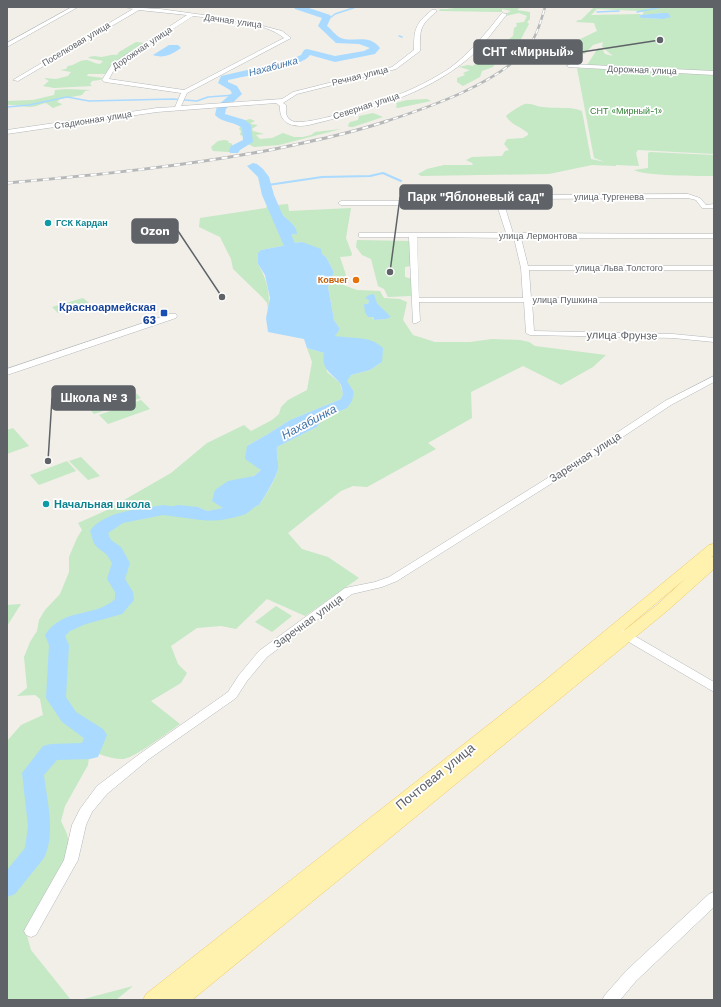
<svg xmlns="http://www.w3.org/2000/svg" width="721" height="1007" font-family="'Work Sans',sans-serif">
<rect width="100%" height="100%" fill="#f1efe8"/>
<g fill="#c5e8c5" fill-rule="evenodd">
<path d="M441,7H521L517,10L530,12V19L527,22L529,24L521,39L500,59L501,61L495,63L493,67L482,71L480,77L463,86L457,82V78L465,75L463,73L470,70L459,67L468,65L473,66L475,64L488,62L490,55L494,54L498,48L497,45L503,44L513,36L514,28L517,26L516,23L524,22L527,16L519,13L506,16L504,15L511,11L502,9V12L441,11H439L440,9H454Z"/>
<path d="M594,7H714V154L638,150L636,153L639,166L616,165V166L592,165L549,174L421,176L418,174L427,169L444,165H473L472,163L466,160L472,157L502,156L505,151L509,150L504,144L507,139L523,138L528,135V133C521,127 510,124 506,116C509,113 521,105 525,104C532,103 537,107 543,107C556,109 570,106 582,111L591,159L605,162L594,158L577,68L591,69V67L587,65L598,48L602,49L605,54L613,56L602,47L603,42L593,45L585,54H573L576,41L597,31L594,23L576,22L578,20H581ZM597,9L640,11L644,12L642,15L665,13L663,19L642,18L640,14L591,15Z"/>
<path d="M136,42L146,43L112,64L107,74H88L87,76L104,78L100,80L92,81L90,84L92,86L54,88L43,86L49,81L44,78L56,79L68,76L71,72L60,70L66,69L68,66C76,65 78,60 87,60C92,61 95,64 100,64L103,61L88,58C93,55 97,57 101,57C107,57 110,54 117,55L119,52Z"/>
<path d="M66,89L91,90L85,91L82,95L60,99L57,102L62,104L61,105L53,108L46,103C40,104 36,107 30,107C22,107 15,104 7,105V101L33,100L54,95L55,90Z"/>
<path d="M427,99L431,101L398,108L395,107L397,106L396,103L407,100Z"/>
<path d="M373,113L383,117L353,127H349L348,125L350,122L358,120L359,116Z"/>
<path d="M250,119L255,121L251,123V124L258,125L252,129L253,131L264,134L256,135L260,139L272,138L283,133L294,137H303L311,135L315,132L341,129L279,145L254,147L244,142V136L240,135L241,131L239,129L242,125V121Z"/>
<path d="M224,140L229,141L228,143H231L235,150L229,152L213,151L211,147L218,141Z"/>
<path d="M650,152L714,155V176C700,176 643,176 634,170L648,168V153Z"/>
<path d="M288,204L289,211L351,208L346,238L352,254L351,256L340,257L346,275L342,280L343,285L357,290L380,291L384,298L400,299L407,302L403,320L413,335L435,342H470L492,339L520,340L529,342L535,346L606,355L593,367L561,385L523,366L471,392L472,418L428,443L436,449L367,487L353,486L341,491L288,533L302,549L328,557L359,578L305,616L267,599L236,629L221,626L197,628L171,646L178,664L187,673L181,683L151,701L180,724C170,731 132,760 122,759C111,759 100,754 90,751L88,765L65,806L61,821L67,834L70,849L26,932L31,950L71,1000H7V741L21,725L43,715L40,699L35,695L17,696L27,688L24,657L30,642L37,631L39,620L45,610L60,594L69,572V557L77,538L82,530L78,523L105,511L171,473L207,443L244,425L251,431L272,420L279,414L281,407L288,400L307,390L312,362L307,348L324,353L327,372L340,383L343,394L341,399L290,420L268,434L247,446L261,470L254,476L247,478L224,508L207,511L198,507L181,514H246L254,507L259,505C265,496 276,480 278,468C279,463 276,454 277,447L317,427L322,419L347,408L354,392L346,381L351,375L370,370L382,362V356L334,337L340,329L334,320L328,287L334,272L326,257L322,254L302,242L291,243L290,240L287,245L261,250L258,264C266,278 271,293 268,309L267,303L263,298L233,269L231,259L220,237L199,227L200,218L266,208L267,206ZM276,207C281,218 296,221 296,234L288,235L289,238L274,214ZM366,299L377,303L390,317L386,319L374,320L364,304H368L369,300Z"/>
<path d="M357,240L410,241L411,266L405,267V277L412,279L411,296L388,297L384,289L378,286L371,259L362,255L356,247Z"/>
<path d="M83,298L89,303L58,313L52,307Z"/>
<path d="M130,387L141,398L94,414L84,403Z"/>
<path d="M141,400L150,409L108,424L99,415Z"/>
<path d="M13,428L29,446L7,454V430Z"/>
<path d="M81,457L100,476L88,480L69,461Z"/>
<path d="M67,461L76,471L39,485L30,475Z"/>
<path d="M21,604L7,626V605Z"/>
<path d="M276,606L292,616L272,632L255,622Z"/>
<path d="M133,986L116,1000H80Z"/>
</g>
<g fill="#aadaff">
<path d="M662,13H668L671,17L663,19L642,18L640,17V15Z"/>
<path d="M169,45H178L181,48C172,54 164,59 153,55Z"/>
<path d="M272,207H276C281,218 296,221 297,234L288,235L289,238L286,239Z"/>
<path d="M290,240L291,243L302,242L321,249L322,254L326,257L334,272L328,287L334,320L340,329L335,336C351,339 370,335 383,348L382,362L370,370L351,375L347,381L354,392L352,401L347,408L322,419L317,427L277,447C276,454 279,463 278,469C275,480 265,496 259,505C252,507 250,513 243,515C217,523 194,524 171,507L178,505L198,507L207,511L223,508L212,501L215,490L228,481L254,476L261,470L245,459L247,446L268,434L290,420L341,399L343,394C342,390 342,385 339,382C330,372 321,369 324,353L307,348L304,339L268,332L266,318L270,298L265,275L258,264V253L261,250L287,245L286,241Z"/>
<path d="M374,294L377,303L391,317L386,319L374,320L373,317H368L365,312L364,304H368L369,300L365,298L369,295Z"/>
</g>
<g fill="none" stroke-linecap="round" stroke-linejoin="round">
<g stroke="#aadaff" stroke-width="1.5">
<path d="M597,12L619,11"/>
<path d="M637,12L662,7"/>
<path d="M322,24L335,14L356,7"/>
<path d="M399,36L402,37"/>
<path d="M7,107L29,105L67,97L89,101L173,99L197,101L208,97L235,95"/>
</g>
<path stroke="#aadaff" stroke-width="2" d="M268,185L322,177L370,176L383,173L401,181"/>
<g fill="#aadaff" fill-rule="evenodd">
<path d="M294,7H306L330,15L331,17L327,26C331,29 336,36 341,38C352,43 369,33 380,48L375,54L335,62L310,55C303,67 244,76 228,80V82L237,86L242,94L226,109L225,114L245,120L251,125L253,142L240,150L238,153H230L229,151L231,146L243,140L242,128C234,121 222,123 215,115L217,106L232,93L230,90L218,83L221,76L290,60L301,55L304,50L307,49L335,56L364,51L370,48L359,44L336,43L318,26L322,18L295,9Z"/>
<path d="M253,163L257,164L263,169L269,177L274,195L303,262L302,265H292L291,262L262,195L258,177L247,166Z"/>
<path d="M163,505L201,510L207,511L210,515L207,519L201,520L163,515L123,523L108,533L111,540L121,547L130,563L125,579L133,592L134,600L122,614L86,624L70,631L65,636L69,645L66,697L76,712L103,729L107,735L98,757L90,759L57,760L44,775C47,801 56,833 44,858L15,894L7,897V870L25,848L28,826L22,773L43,746L51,744L82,743L84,738L62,722L46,698L49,645L45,635C63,607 95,618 115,599V592L107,579L112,563C106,551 104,554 96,546C93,543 92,536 90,531C104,511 141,509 163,505Z"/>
</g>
<g stroke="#b5b8bc" stroke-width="1">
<g id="minor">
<path d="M72,7H78L7,47V43Z"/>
<path d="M124,7L160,9L240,20L282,31L291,38L187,93L181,106L282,99L293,92L392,67L414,50C414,29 415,24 432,10H436V12C419,26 420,30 420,51L396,69L297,94L283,103L286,105C286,112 285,117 292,121C307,128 395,97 412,89C425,83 438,76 450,68C470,53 486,33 502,13L507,14C495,29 483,46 469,58C424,96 365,111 309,125C293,128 279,124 280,106L276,103L157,112L7,134V130L157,108L175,107L181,93L105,82L102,80L112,64L187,15L139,10L18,81L13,80L133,9ZM193,16C219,19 264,21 284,38L184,90L109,79L116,66Z"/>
<path d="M570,64L714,71V75L568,67L567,66Z"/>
<path d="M688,194L700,198L706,205L714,204V208H702L696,200L688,198L521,199L504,204L513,233L714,234V238H521L528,266H714V270H529L531,298H714V302H532L534,331L673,334L714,338V342L673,338L530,335L526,333L524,302H419L420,321L416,323H413L409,237H359V233H506L497,205H341L338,203L341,201H500L521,195ZM417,237L514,238L521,268L523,298H419Z"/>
<path d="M170,314H176L177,316L176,318L7,375V369Z"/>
<path d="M714,376V382L671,405L568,473L397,581L382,587L352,594L267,657L247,681L236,698L149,759L107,794L92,812L86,825L78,860L36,935L31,937L26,935L24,931L26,927L64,860L72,825L80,809L97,786L141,753L228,692L239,675L259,651L345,588L375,582L389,577L562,469L665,401Z"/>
<path d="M621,628L714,682V692L617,635L615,632L617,629Z"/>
<path d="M714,892V907L636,981L620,1000H602L605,995L626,971L709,894Z"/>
</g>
</g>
<g stroke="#f2c960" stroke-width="1">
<path id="major" d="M714,544V555L711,557H714V569L667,611L192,1000H143L146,994L543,682L709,545ZM686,578L657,605L617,636Z"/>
</g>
<use href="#minor" fill="#fff" fill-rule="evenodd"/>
<use href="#major" fill="#fff2af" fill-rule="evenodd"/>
<g stroke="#b6b7b8" stroke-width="2.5">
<path id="rail-far1" d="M384,122C427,108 501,83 529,46C537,35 541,21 545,7"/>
</g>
<g stroke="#b6b7b8" stroke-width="3">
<path id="rail" d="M7,183C97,175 187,166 275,149C313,141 351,133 387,121"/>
</g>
<use href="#rail-far1" stroke="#fff" stroke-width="1.5" stroke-dasharray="5" stroke-linecap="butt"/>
<use href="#rail" stroke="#fff" stroke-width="2" stroke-dasharray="6" stroke-linecap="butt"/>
</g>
<g fill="#0f9aa8" stroke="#fff" stroke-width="1.5">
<circle cx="48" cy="223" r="4"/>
<circle cx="46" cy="504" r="4"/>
</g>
<circle fill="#e8710a" stroke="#fff" stroke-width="1.5" cx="356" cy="280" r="4"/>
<rect fill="#1a4fb4" stroke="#fff" stroke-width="1.5" x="160" y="309" width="8" height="8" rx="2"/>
<g text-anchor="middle" stroke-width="3.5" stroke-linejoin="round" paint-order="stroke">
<g font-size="9" fill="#5f6368" stroke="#fff">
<text transform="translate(233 21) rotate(8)" y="3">Дачная улица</text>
<text transform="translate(76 44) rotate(-31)" y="3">Поселковая улица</text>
<text transform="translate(142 48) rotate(-34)" y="3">Дорожная улица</text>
<text transform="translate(642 70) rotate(2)" y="3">Дорожная улица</text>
<text transform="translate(360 76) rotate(-14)" y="3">Речная улица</text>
<text transform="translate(366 106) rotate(-18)" y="3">Северная улица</text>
<text transform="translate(93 120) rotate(-9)" y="3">Стадионная улица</text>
<text x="609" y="200">улица Тургенева</text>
<text x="538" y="239">улица Лермонтова</text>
<text x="619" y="271">улица Льва Толстого</text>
<text x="565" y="303">улица Пушкина</text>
</g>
<g font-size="9" fill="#348238" stroke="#fff">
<text x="626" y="114">СНТ «Мирный-1»</text>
</g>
<g font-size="9" font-weight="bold" fill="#0d838f" stroke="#fff" text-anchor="start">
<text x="56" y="226">ГСК Кардан</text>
</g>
<g font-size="9" font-weight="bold" fill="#c56008" stroke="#fff" text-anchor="end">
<text x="348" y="283">Ковчег</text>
</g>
<g font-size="10" font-style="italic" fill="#4174aa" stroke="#fff">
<text transform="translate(273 66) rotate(-15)" y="4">Нахабинка</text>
</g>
<g font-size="11" font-weight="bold" fill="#164399" stroke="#fff" text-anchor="end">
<text x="156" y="311">Красноармейская<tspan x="156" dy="13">63</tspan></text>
</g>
<g font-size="11" fill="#5f6368" stroke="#fff">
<text transform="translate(622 335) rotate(1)" y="4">улица Фрунзе</text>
<text transform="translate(585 457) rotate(-33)" y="4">Заречная улица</text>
<text transform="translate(308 621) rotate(-36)" y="4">Заречная улица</text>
</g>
<g font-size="11" font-weight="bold" fill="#0d838f" stroke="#fff" text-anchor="start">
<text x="54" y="508">Начальная школа</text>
</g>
<g font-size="12" font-style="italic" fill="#4174aa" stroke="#fff">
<text transform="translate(309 422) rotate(-28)" y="4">Нахабинка</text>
</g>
<g font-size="13" fill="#5f6368" stroke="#fff">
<text transform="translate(435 776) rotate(-39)" y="5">Почтовая улица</text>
</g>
</g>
<path fill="none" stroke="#5f6368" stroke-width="1.5" d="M660 40L582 52M390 272L400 197M222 297L178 231M48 461L52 398"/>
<g fill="#5f6368" stroke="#fff" stroke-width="1.5">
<circle cx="660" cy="40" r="4"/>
<circle cx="390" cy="272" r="4"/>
<circle cx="222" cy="297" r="4"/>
<circle cx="48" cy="461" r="4"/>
</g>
<g fill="#5f6368" stroke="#5f6368" stroke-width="1.5">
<rect x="474" y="40" width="108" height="24" rx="4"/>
<rect x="400" y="185" width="152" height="24" rx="4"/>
<rect x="132" y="219" width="46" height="24" rx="4"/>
<rect x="52" y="386" width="83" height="24" rx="4"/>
</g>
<g font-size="12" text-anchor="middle" font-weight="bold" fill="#fff">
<text x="528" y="56">СНТ «Мирный»</text>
<text x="476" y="201">Парк "Яблоневый сад"</text>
<text x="155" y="235">Ozon</text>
<text x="94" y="402">Школа № 3</text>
</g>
<rect width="721" height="1007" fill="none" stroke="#5f6368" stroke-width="16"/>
</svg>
